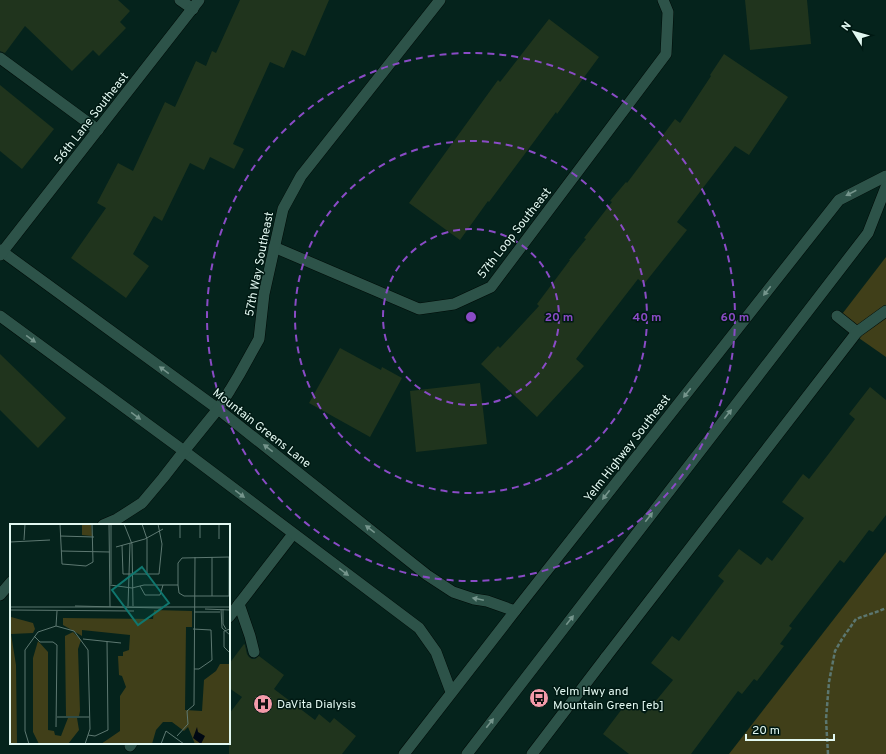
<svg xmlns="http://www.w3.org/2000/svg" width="886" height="754" font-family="Overpass,sans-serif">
<rect width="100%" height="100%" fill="#05231c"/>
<g fill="#403f19">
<path d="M886,257V357L836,322Z"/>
<path d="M886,552V754H729Z"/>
</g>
<g fill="#20341d">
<path d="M0,0H118L130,11L120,22L126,28L99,56L93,50L72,71L25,26L5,53L0,51Z"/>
<path d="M240,0H329L305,56L292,50L284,68L270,62L233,144L244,149L234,169L210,157L204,170L190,163L162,221L154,216L133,254L149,266L126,298L71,258L106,208L97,203L118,163L133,171L165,102L175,107L196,61L206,66L212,51L216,53Z"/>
<path d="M745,0H807L811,44L750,50Z"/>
<path d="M549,19L599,57L557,114L556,112L489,202L488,201L460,240L409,203L498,80L500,82Z"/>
<path d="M724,54L788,97L749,155L735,146L677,222L687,230L644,284L638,279L576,359L584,366L537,417L481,364L498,346L500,348L539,306L537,304L570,260H569L586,239L584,238L612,202L610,201L626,182L627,183L675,119L680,123L711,76L710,75Z"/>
<path d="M0,85L54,129L22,169L0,151Z"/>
<path d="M340,348L381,370L382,367L402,378L370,437L309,403Z"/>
<path d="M0,354L66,418L38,448L0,410Z"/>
<path d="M480,383L487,444L416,452L410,391Z"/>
<path d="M870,387L886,400V515L873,532L869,530L844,563L840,560L789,626L792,628L780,644L784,646L757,681L754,679L742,694L738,691L691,754H629L603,734L628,701L645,714L673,680L651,663L672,636L679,641L724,581L718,576L739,549L761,565L767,557L772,561L804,518L782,502L803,474L809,479L827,456L855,419L849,414Z"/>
<path d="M244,644L245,645L247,654L249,657L252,659H255L259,656L284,675L274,689L315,720L319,714L330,723L334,718L356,736L342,754H229V714L242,697L229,688V664Z"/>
</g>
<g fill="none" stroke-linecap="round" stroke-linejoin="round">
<g stroke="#000b07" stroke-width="12">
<g id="service">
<path d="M0,58L98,130"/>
<path d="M837,316L857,332L886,311"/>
<path d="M239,604L250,636L254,652"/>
<path d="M229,617L293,534"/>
<path d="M606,657L857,332"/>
<path d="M130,746L132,743"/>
</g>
</g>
<g stroke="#000b07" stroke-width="12">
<g id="minor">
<path d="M180,0L193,9"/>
<path d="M274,247L419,309L454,304L491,287L666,54L668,12L663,0"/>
<path d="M0,250L218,409L427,575L453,592L474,599L487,601L515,611"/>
<path d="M0,255L199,0"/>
<path d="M0,316L184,451L419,628L436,652L451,692"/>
<path d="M103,525L117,519L142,503L163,478L184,451L218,409L230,390L239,375L259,339L264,294L283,209L301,176L440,0"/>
<path d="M0,595L11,582"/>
<path d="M532,754L606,657"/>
</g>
</g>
<g stroke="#000b07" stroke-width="12">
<g id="secondary">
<path d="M404,754L515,611L839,200L886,176"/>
<path d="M467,754L868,233L886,187"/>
</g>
</g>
<path stroke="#5c7770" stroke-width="2.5" stroke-dasharray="4 2" stroke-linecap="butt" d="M828,754L826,719L829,682L835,651L842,639L856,619L879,611L886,608"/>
<use href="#service" stroke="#2d5349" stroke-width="11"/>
<use href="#minor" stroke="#2d5349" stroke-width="11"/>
<use href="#secondary" stroke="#2d5349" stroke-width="11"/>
</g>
<defs><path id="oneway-solid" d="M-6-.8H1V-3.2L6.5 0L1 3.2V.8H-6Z"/></defs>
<g fill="#75958c">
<use href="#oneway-solid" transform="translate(851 193) rotate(153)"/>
<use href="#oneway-solid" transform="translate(767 291) rotate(128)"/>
<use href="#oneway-solid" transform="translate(31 339) rotate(36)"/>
<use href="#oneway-solid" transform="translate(164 370) rotate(-144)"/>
<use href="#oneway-solid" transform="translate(687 393) rotate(128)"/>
<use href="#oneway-solid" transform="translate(728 414) rotate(-52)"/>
<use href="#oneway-solid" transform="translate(136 416) rotate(36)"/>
<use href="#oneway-solid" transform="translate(268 448) rotate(-142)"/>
<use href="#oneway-solid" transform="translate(240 494) rotate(37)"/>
<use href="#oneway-solid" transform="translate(606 495) rotate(128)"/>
<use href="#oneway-solid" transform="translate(649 517) rotate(-52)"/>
<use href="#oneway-solid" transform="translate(370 529) rotate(-142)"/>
<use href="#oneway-solid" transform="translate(344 572) rotate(37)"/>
<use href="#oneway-solid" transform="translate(478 599) rotate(-168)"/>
<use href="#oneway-solid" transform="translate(570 620) rotate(-52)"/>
<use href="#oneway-solid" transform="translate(490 723) rotate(-52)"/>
</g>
<g fill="none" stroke="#8a4bc6" stroke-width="2" stroke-dasharray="7 5">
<circle cx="471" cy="317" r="88"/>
<circle cx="471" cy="317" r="176"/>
<circle cx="471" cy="317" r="264"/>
</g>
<defs>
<g id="bus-disc" transform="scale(1)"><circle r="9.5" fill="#f39aa9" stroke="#001913"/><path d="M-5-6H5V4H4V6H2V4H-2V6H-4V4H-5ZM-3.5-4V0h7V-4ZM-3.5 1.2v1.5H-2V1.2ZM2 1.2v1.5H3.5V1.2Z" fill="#111"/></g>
<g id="hospital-disc" transform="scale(1)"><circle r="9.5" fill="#f39aa9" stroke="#001913"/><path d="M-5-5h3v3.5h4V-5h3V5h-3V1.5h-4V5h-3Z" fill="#111"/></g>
</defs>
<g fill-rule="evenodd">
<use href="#bus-disc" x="539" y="698"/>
<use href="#hospital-disc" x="263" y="704"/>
</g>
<g text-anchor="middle" stroke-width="3" stroke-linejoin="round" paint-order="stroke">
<g font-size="12" fill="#e2f8f1" stroke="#001913">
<text transform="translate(91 118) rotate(-52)" y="4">56th Lane Southeast</text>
<text transform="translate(514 233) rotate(-52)" y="4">57th Loop Southeast</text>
<text transform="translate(259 264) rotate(-79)" y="4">57th Way Southeast</text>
<text transform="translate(262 428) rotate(38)" y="4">Mountain Greens Lane</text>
<text transform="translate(627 448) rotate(-52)" y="4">Yelm Highway Southeast</text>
</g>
<g font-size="12" fill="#e2f8f1" stroke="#001913" text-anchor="start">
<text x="553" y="695">Yelm Hwy and<tspan x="553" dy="14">Mountain Green [eb]</tspan></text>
<text x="277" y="708">DaVita Dialysis</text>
</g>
</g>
<g transform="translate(10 524)">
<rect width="220" height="220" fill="#05231c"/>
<path d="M72,0H81L82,12L72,11ZM144,86L182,87V103H176L175,186L192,187L194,156L206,147L210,140H220V220H185L178,203L174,207L162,198H153L146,206L142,220H91L110,207V172L116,163L112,152L109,151L108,132H113V128L119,126L120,111L72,106V112L53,101V94L143,95ZM0,90L1,93L23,99L25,105L23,109L1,110L6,141L7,220H0ZM63,108L71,116L68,125L70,187L69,192H56L55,117V112ZM28,117L38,128V206L44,207L45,211L51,212L58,194H67L69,206L58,220H29L23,208V134Z" fill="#403f19"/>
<path d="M187,203L188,208L195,212L191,220L183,214Z" fill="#000813"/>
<path fill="none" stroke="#5d7871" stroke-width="1" d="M50,0L52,40L76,42L83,38L82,0M99,0L100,83M114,0L122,20L123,82M132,0L137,15V51M209,0V15M50,12L84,13M170,14V0M190,14V0M14,16L15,0M0,18L40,16M112,21L113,50H149L152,20L148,0M106,23L135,15L153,5M51,27L100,28M220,33L172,34L168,39V61L169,69L174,72H220M101,60V0M100,61L122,64L134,61H168M130,62L135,71H150L153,61M202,72V33M219,72V33M65,82L151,84M118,82L120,19M0,83H220M195,85L220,86M211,85L212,104L220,111M213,85V100L216,105M1,86L124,87M184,88H210M46,102L47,87M183,105L201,106L202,136L189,145H184M220,105L214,107V123L220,129M24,112L30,118H43L47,121L46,203M73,115L111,119M47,193H79M78,211L85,212L98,206L97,117M167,212L178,200L177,187L184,181L185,33M19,220L15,207V126L28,108L46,102L64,107L78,126L80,205L75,220M151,220L156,207L174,220"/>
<path fill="#0f766e" fill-opacity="0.15" stroke="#0f766e" stroke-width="2" d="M132,43L159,79L128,101L102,66Z"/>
<rect width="220" height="220" fill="none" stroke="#e2f8f1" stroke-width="2"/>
</g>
<circle cx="471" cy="317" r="6" fill="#8a4bc6" stroke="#001913" stroke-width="2"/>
<g font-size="12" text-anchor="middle" font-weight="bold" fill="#8a4bc6" stroke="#001913" stroke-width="3" stroke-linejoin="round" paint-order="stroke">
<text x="559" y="321">20 m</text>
<text x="647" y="321">40 m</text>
<text x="735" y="321">60 m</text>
</g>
<g transform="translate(854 32) rotate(307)" stroke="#001913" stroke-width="3" paint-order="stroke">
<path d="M0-3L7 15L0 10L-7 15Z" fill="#e2f8f1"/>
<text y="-6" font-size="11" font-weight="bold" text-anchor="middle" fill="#e2f8f1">N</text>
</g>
<path d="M746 734v6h88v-6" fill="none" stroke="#e2f8f1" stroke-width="2"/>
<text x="752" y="734" font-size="12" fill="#e2f8f1" stroke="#001913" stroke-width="3" paint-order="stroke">20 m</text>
</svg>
